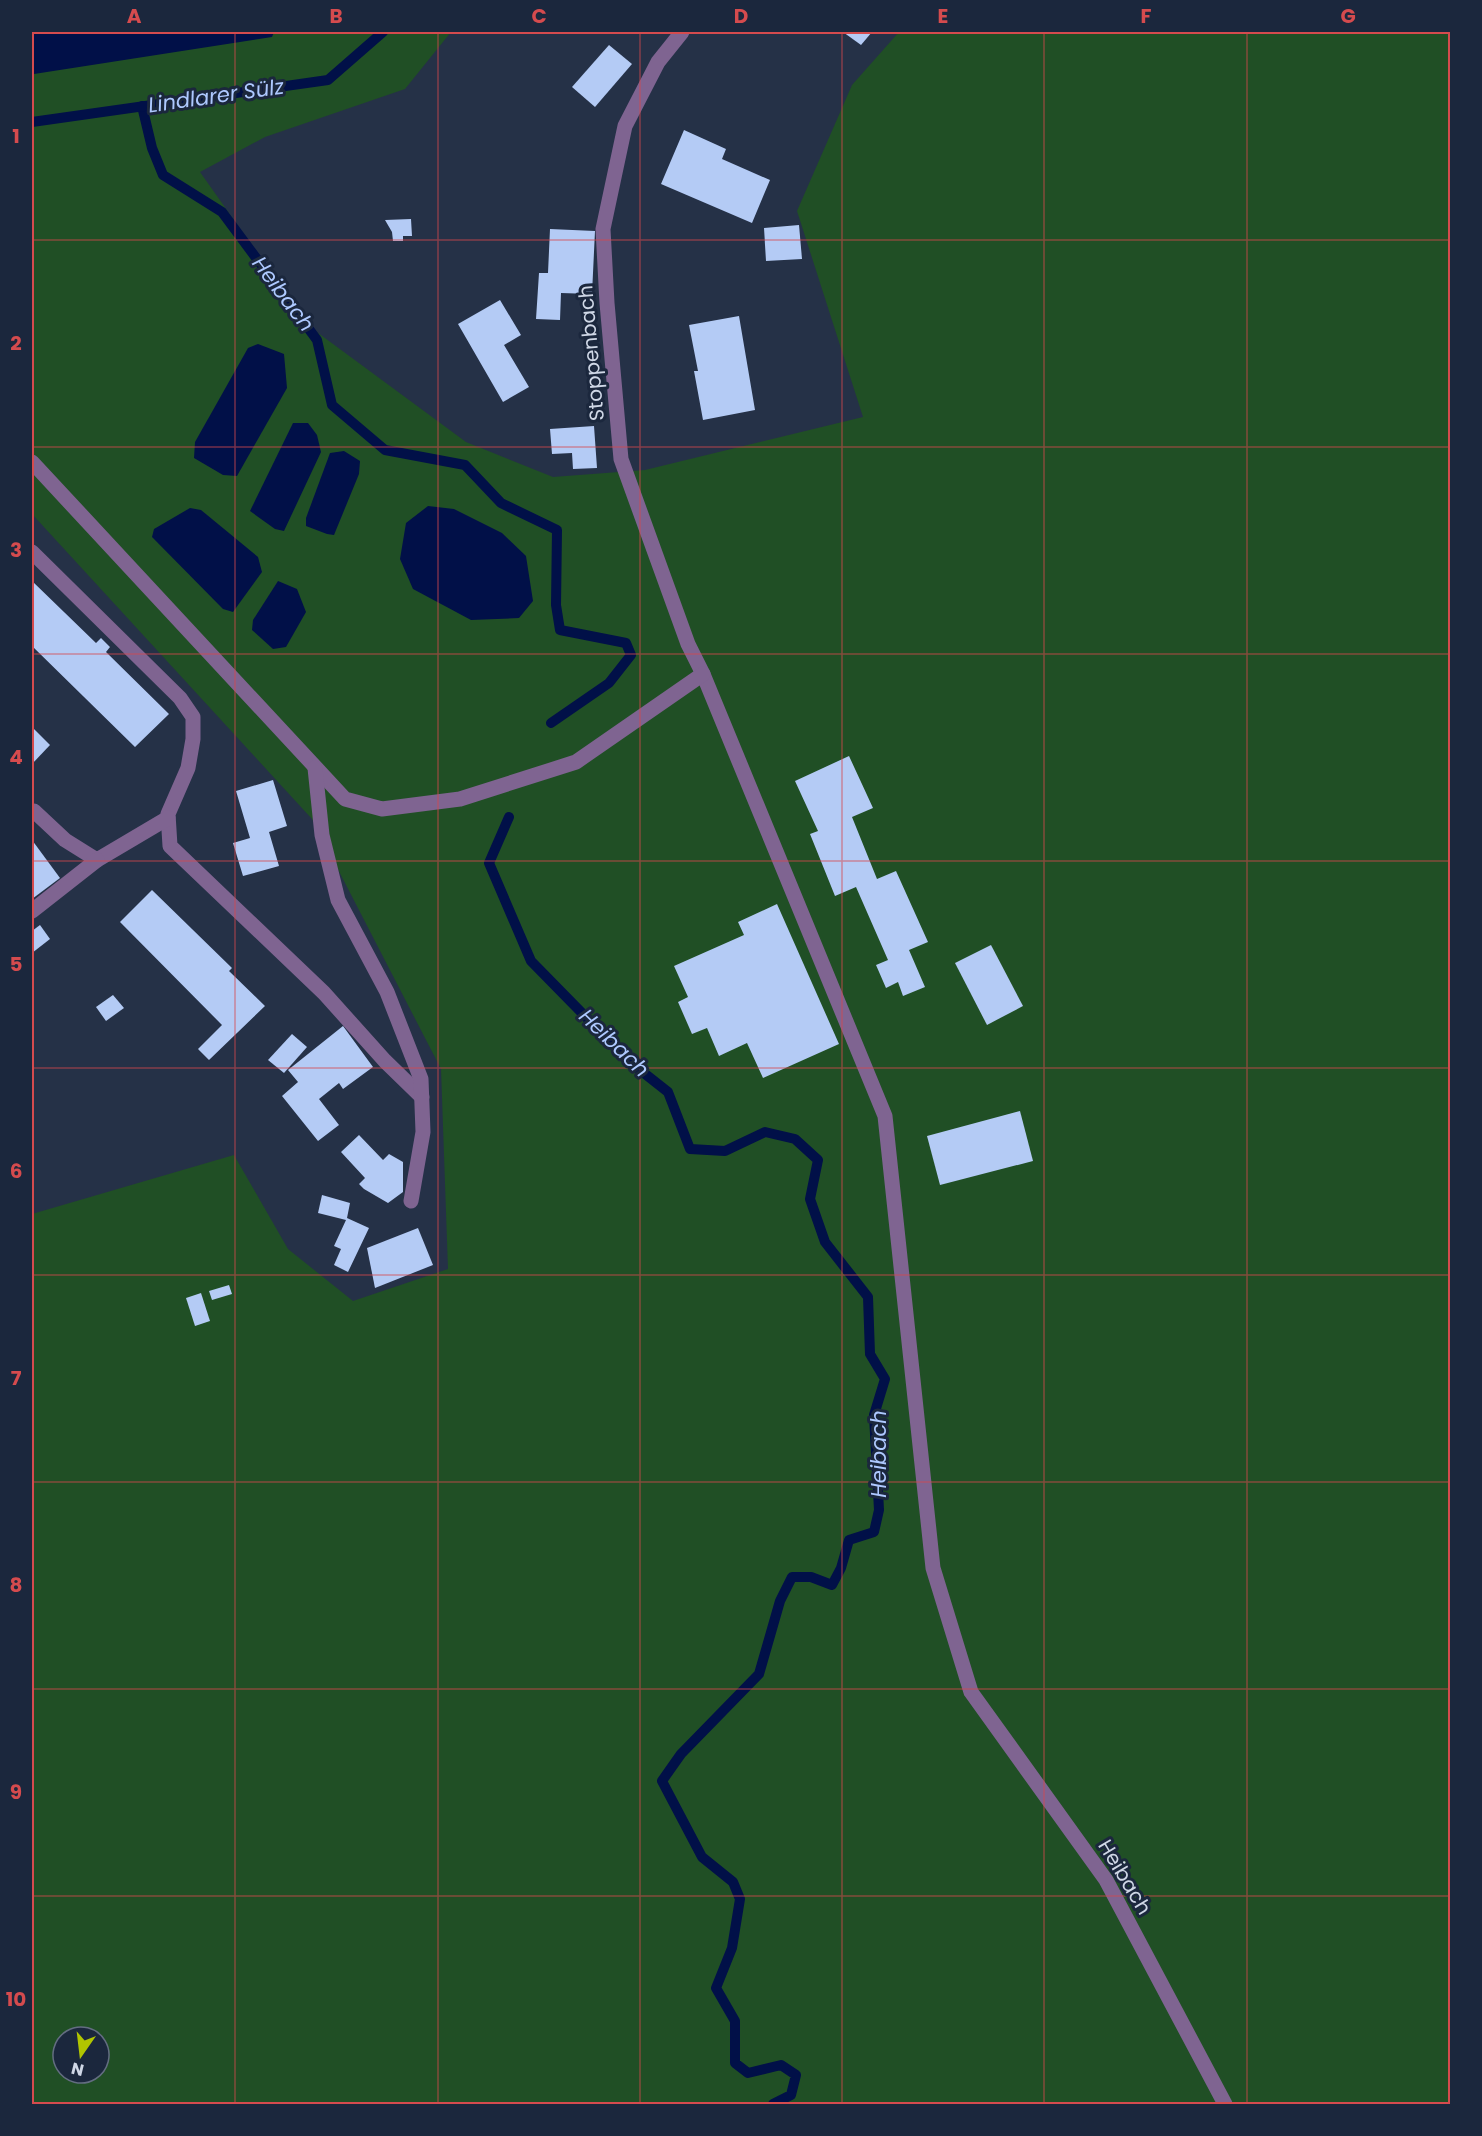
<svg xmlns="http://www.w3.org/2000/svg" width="1482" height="2136" font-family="Poppins,sans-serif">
<rect width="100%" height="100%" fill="#253147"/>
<path fill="#204f25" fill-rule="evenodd" d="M32,32H451L405,89L265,137L200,172L310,327L466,442L553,477L645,470L863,417L797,211L852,85L899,32H1450V2104H32V1214L234,1155L288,1249L353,1301L448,1269L441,1069L312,819L32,514ZM63,2037H99V2073H63Z"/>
<g fill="#011048">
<path d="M32,32H274L272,37L34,74H32Z"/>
<path d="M258,344L284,354L287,388L237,476L223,475L194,458L195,442L248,348Z"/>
<path d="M293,423H308L317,435L321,452L284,531L275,529L250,511Z"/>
<path d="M344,451L360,461L359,474L334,535L327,534L306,526V518L330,453Z"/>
<path d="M428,506L454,509L502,533L526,556L533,601L519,618L471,620L413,589L400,559L406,523Z"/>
<path d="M190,508L201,510L258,557L262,572L233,612L223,609L152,537L154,529Z"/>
<path d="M278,581L297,589L306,612L286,647L273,649L252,630L253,620Z"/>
</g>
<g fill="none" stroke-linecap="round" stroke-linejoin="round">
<g stroke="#011048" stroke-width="10">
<path d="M142,106L152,148L163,175L222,212L317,340L332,405L385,450L465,465L501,503L557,530L556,605L560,630L626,643L631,655L609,683L551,723"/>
<path d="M32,122L328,80L383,32"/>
<path d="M509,817L489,863L531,961L630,1062L668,1092L690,1149L725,1151L765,1132L795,1139L818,1160L810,1199L825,1242L868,1297L870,1354L885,1379L874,1415L879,1510L874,1532L849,1540L841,1568L832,1585L811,1577H792L780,1601L759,1674L681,1754L662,1781L702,1857L733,1882L740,1899L732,1948L716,1988L735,2021V2063L748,2073L781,2065L796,2075L791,2095L773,2104"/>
</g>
</g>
<g fill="#b4cbf5">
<path d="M843,32H872L861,45Z"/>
<path d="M609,45L632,64L595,107L572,87Z"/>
<path d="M684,130L726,149L722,159L770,180L752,223L661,184Z"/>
<path d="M411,219L412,236H403V241H393L392,232L385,220Z"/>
<path d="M799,225L802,259L766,261L764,228Z"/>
<path d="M550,229L595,231L592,294L561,293L560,320L536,319L539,273H548Z"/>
<path d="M500,300L521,335L504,345L529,387L503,402L458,324Z"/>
<path d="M739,316L755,410L703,420L694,371H698L689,325Z"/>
<path d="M594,426L597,468L573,469L572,453L552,454L550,429Z"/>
<path d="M32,581L96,643L101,638L110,647L106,652L169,714L135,747L32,646Z"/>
<path d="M32,727L50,745L32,764Z"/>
<path d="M849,756L873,808L852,817L877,879L896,871L928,942L909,950L925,987L903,996L898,982L886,988L876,965L888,960L856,887L835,896L810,834L818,831L795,781Z"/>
<path d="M273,780L287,826L269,832L279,866L243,876L233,843L250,838L236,791Z"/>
<path d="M32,840L60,878L32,899Z"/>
<path d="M152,890L232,968L229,971L265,1006L209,1060L198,1049L222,1025L120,922Z"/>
<path d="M777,904L839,1044L763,1078L747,1043L719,1056L707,1028L692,1034L678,1002L688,997L674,966L744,935L738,922Z"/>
<path d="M40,925L50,939L32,953V931Z"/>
<path d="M991,945L1023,1006L987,1025L955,963Z"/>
<path d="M113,995L124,1008L106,1021L96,1007Z"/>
<path d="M343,1026L373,1067L343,1089L339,1083L319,1099L339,1125L318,1141L282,1096L298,1082L288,1070Z"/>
<path d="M292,1034L307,1047L284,1073L268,1060Z"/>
<path d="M1020,1111L1033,1161L940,1185L927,1136Z"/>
<path d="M359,1135L383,1160L389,1154L403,1162V1192L388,1203L364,1189L359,1184L365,1178L341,1152Z"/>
<path d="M322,1195L350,1203L347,1218L369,1228L348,1272L334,1265L341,1249L334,1246L346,1220L318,1213Z"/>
<path d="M418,1228L433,1265L375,1288L367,1248Z"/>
<path d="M229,1285L232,1294L212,1300L209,1291Z"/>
<path d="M201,1293L210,1321L195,1326L186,1298Z"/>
</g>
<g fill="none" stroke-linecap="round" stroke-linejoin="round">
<g stroke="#7f6491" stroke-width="15">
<path d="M682,32L658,62L625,126L603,229L607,303L621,459L688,644L703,674L885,1116L933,1568L971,1692L1106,1880L1225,2104"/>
<path d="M32,462L345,799L382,809L460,799L576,762L703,674"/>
<path d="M32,552L180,698L193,717V739L188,768L168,814L170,846L324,993L385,1061L422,1097"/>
<path d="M315,768L322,835L338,900L387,992L421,1079L423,1132L411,1201"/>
<path d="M34,811L65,840L97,860L168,818"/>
<path d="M32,911L97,860"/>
</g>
</g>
<path fill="none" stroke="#d54b4e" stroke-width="1.5" stroke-opacity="0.55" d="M235,32V2104M438,32V2104M640,32V2104M842,32V2104M1044,32V2104M1247,32V2104M32,240H1450M32,447H1450M32,654H1450M32,861H1450M32,1068H1450M32,1275H1450M32,1482H1450M32,1689H1450M32,1896H1450"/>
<g text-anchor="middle" stroke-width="6" stroke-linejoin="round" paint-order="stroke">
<g font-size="20" fill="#cfd7e6" stroke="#1b273d">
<text transform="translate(591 353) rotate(-95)" y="7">Stoppenbach</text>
<text transform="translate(1125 1877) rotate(59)" y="7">Heibach</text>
</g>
<g font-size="21" font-style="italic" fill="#aec9ff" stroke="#1b273d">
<text transform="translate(216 96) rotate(-8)" y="7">Lindlarer Sülz</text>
<text transform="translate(283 294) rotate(53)" y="7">Heibach</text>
<text transform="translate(614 1043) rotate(44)" y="7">Heibach</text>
<text transform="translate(879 1454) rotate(-90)" y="7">Heibach</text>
</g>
</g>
<rect width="1482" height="2136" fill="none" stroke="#1b273d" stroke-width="66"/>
<g transform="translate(81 2055) rotate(194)"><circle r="28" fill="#1b273d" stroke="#636d81" stroke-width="1.5"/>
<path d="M0-4.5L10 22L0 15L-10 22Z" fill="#b1c500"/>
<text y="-9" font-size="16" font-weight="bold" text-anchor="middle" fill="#cfd7e6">N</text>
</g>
<rect x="33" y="33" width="1416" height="2070" fill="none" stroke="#d54b4e" stroke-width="2"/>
<g font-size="20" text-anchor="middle" font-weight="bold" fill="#d54b4e">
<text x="134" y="23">A</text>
<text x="336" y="23">B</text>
<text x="539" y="23">C</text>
<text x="741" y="23">D</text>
<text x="943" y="23">E</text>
<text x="1146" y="23">F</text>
<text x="1348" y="23">G</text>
<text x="16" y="143">1</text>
<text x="16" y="350">2</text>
<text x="16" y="557">3</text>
<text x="16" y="764">4</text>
<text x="16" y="971">5</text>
<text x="16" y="1178">6</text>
<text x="16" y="1385">7</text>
<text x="16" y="1592">8</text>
<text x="16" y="1799">9</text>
<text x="16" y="2006">10</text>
</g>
</svg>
